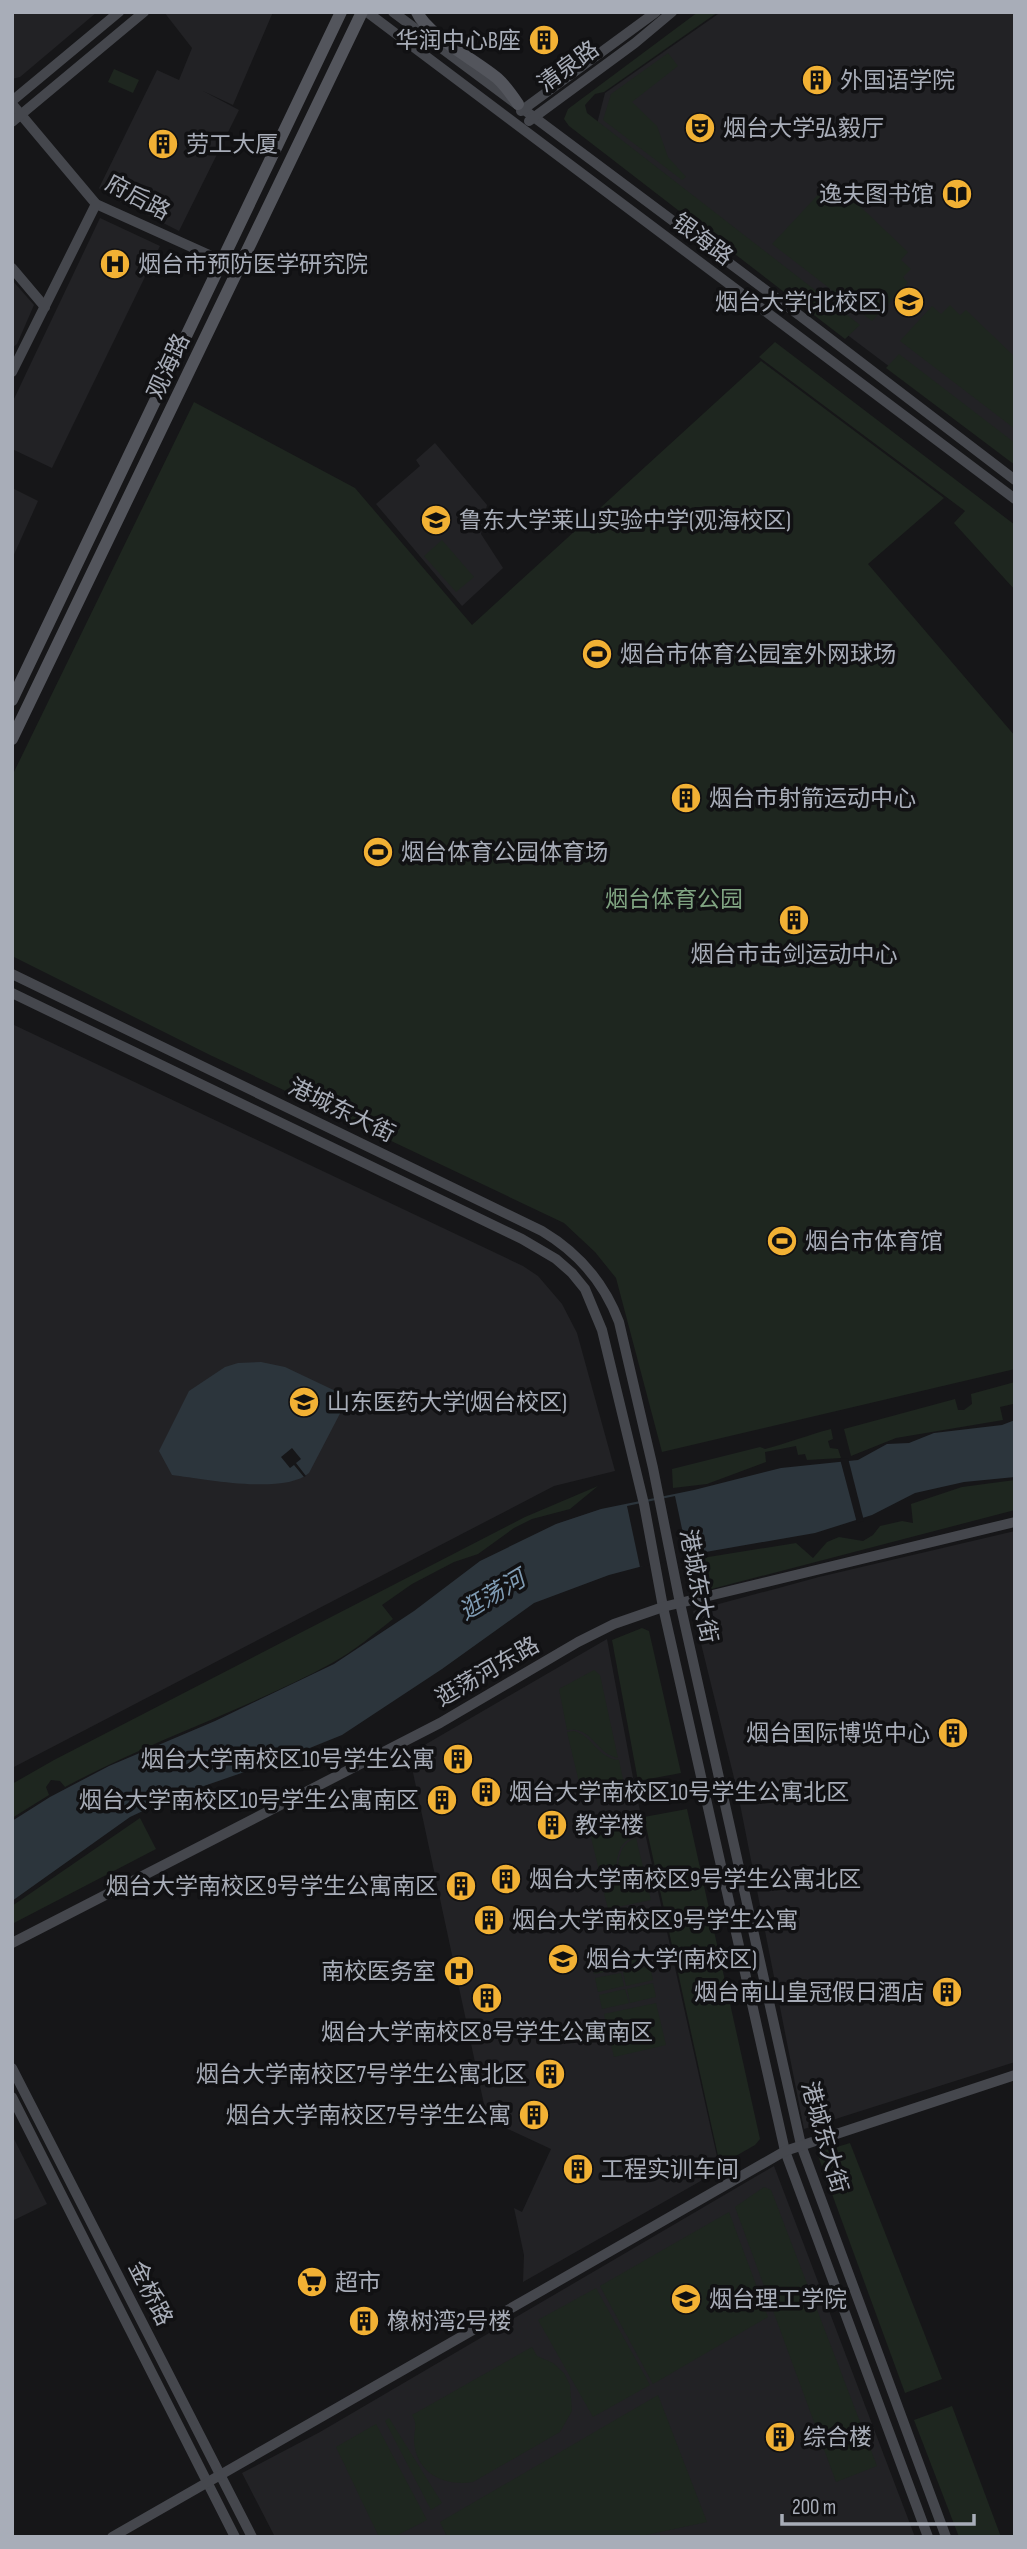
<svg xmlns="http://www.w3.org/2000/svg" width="1027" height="2549" font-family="'Sofia Sans Condensed','Noto Sans SC',sans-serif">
<rect width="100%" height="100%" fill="#161618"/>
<g fill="#222225">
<path d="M12,12H97L20,77L12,79Z"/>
<path d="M164,12H273L233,105L203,91L239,110L179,231L104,193L99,188L157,70L179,80L192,48Z"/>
<path d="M721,12H1015V461L592,143L605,93Z"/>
<path d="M100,218L160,246L52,468L12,449V403Z"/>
<path d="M12,280L34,305L17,344L12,348Z"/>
<path d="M435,443L487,505L481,534L503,568L462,606L376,504L420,466L416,460Z"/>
<path d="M12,488L38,501L12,559Z"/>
<path d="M12,1024L523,1266L538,1276L562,1304L577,1333L615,1471L554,1486L12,1768Z"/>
<path d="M1015,1531V2062L804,2129L738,1794L693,1611L819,1577Z"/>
<path d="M607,1639L635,1788L720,2170L523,2282L524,2255L514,2208L522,2212L551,2149L482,2117L485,2109L409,1754Z"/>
<path d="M12,2135L47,2204L12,2221Z"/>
<path d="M774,2166L915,2537H275L242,2473L320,2432Z"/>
</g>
<g fill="#1e261f">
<path d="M698,12H718L604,92L595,94L585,105L587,113L860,325L845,339L569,126L564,119L568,109Z"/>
<path d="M668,53L678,66L632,102L657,126L668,157L686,177L682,180L603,120L611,94Z"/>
<path d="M114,69L139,80L133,93L108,82Z"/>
<path d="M828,184L841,197L845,192L908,252L901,260L911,269L903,277L908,283L872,321L772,244Z"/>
<path d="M950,305L960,315L966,310L1015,357V429L900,341L932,306L941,314Z"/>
<path d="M775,342L1015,525V590L954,523L965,511L759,357Z"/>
<path d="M899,354L1015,443V465L886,368Z"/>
<path d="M761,361L944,498L868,564L1015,736V1369L662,1452L616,1278L595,1252L564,1223L210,1055L12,956V776L194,402L355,488L472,625Z"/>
<path d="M442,540L474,577L456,592L424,556Z"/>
<path d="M1015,1382V1408L1013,1404L1000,1407L1003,1420L896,1438L851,1456L844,1429L955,1399L958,1410H964L972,1404L971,1394Z"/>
<path d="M831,1429L833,1439L828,1441L830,1448L838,1449L841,1458L807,1460L805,1454L798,1455L796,1446L765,1452L766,1462L707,1484L673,1488L672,1469L760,1447L765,1449C788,1443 808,1435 831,1429Z"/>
<path d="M1015,1480V1510L704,1591L693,1586L685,1565L696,1559L796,1543L813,1558L827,1542L839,1537L863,1541L873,1535L880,1526L902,1521L913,1523L911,1504L962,1487Z"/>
<path d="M598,1486L570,1509L532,1519L514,1528L478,1554L454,1562L412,1584L382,1605L393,1619C374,1634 354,1651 332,1663C246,1710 151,1740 65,1787L60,1781L51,1780L46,1787L49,1795L12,1818V1784L54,1760L525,1517Z"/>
<path d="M642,1628L649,1631L681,1773L638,1781L612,1640Z"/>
<path d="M594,1670L600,1675L618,1758C596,1754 592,1726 567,1730L559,1689Z"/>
<path d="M574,1731C593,1736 597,1758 619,1760L625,1789L583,1799L567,1732Z"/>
<path d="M687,1809L760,2139L755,2145L720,2165L644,1817Z"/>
<path d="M140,1818L156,1849L12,1924V1906Z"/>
<path d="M632,1820L635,1836C606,1848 626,1874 604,1891L589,1829Z"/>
<path d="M636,1838L651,1900L608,1909L604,1893C628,1877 608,1848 636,1838Z"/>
<path d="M646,1949L649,1963L622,1969L619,1955Z"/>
<path d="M618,1955L621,1969L594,1974L591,1961Z"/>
<path d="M650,1966L653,1980L626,1986L623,1972Z"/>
<path d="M621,1973L624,1986L598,1992L595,1978Z"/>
<path d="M653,1983L656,1997L630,2003L627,1989Z"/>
<path d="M625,1989L629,2003L602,2009L599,1995Z"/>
<path d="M656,2003L666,2045L614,2057L604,2014Z"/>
<path d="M850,2143L942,2379L905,2393L817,2153Z"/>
<path d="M764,2187L771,2190L877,2466L836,2482L735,2207Z"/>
<path d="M729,2212L768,2317L653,2384L600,2286Z"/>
<path d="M596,2288L650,2385L593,2417L538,2320Z"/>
<path d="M532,2347L537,2356L553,2363L564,2373L570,2385L572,2411L560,2432L473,2482C444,2487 416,2473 414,2441C414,2430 418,2425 412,2415Z"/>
<path d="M658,2395L707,2522L637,2537H447L440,2522Z"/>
<path d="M952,2406L1001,2537H959L914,2420Z"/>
<path d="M389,2418L442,2503L431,2510L385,2421Z"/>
<path d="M376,2424L427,2520L394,2537H379L336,2447Z"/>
</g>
<g fill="#2c353c">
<path d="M261,1362L285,1367L344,1395L346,1402L309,1473C284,1495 204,1479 172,1475L159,1451L189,1391L225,1367L238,1363Z"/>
<path d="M1015,1420V1477L964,1482L915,1493L872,1515L815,1533L677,1557L609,1575L534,1603L442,1669L342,1735L285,1758L175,1796L130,1817L12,1901V1821L50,1797L109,1766L215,1721L334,1664L414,1611L480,1561L556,1524L601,1509L694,1490L781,1468L858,1460L887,1444L909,1443L934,1433L1002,1425Z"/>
</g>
<g fill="#161618">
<path d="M292,1448L301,1459L296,1463L306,1476L304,1477L294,1465L290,1468L281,1457Z"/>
<path d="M848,1458L864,1521L857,1523L840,1459Z"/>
<path d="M675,1496L688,1557L640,1567L627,1506Z"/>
</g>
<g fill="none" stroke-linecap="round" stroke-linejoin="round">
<g stroke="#45474d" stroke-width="10">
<path d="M367,12L1015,499"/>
<path d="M393,12L799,315L1015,480"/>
<path d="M12,101L119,12"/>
<path d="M12,104L96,204L238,268"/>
<path d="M521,111L656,12"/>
<path d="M529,121L635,43L672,12"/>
<path d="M12,122L144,12"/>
<path d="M12,268L45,307"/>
<path d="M12,372L96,204"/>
<path d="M12,974L542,1231C579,1253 604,1282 619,1322L653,1468L680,1603L801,2145L946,2537"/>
<path d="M12,993L522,1239L556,1259L572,1273L585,1289L602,1330L644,1504L663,1607L785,2151L928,2537"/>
<path d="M12,1943L440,1723L578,1642L614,1624L663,1607L1015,1522"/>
<path d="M12,2068L252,2537"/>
<path d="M12,2097L235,2537"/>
<path d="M112,2537L785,2151L1015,2075"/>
</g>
<g stroke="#53555c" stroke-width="12">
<path d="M417,12C427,35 477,61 497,78C506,86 512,95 518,104"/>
<path d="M12,700L341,12"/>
<path d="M12,739L362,12"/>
</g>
</g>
<defs>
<g id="building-disc" transform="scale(1.575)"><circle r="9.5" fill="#f2b134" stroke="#111113"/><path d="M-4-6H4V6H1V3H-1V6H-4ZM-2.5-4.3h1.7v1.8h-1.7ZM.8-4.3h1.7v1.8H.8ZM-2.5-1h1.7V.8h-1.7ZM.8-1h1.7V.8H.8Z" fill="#111"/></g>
<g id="theatre-disc" transform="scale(1.575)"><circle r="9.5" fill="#f2b134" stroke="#111113"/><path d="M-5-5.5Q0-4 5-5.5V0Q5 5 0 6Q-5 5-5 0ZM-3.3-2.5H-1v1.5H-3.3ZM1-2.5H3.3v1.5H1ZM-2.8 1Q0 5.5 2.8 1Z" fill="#111"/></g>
<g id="library-disc" transform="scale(1.575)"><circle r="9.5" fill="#f2b134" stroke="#111113"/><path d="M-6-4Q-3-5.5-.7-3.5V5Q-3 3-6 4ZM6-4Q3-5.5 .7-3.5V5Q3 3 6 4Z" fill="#111"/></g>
<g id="hospital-disc" transform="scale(1.575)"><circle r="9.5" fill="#f2b134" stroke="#111113"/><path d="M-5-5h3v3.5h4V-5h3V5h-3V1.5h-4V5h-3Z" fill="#111"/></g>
<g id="university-disc" transform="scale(1.575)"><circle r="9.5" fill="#f2b134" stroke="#111113"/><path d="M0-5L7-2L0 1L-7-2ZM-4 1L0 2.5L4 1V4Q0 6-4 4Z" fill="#111"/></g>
<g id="school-disc" transform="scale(1.575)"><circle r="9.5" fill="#f2b134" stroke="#111113"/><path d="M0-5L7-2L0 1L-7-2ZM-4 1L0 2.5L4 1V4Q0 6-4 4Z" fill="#111"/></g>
<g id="stadium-disc" transform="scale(1.575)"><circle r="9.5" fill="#f2b134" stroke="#111113"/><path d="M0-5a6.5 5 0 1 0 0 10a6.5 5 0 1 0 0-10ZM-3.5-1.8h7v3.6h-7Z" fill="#111"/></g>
<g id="supermarket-disc" transform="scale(1.575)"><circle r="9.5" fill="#f2b134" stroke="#111113"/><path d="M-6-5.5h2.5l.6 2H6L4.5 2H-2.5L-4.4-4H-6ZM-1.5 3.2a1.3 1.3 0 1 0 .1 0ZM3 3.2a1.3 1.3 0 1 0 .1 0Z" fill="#111"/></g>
</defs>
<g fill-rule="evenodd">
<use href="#building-disc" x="544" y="40"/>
<use href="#building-disc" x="817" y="80"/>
<use href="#theatre-disc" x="700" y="128"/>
<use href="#building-disc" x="163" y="144"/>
<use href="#library-disc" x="957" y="194"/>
<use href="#hospital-disc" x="115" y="264"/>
<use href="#university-disc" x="909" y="302"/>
<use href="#school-disc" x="436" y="520"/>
<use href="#stadium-disc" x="597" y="654"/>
<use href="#building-disc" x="686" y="798"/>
<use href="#stadium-disc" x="378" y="852"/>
<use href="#building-disc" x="794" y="920"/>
<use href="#stadium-disc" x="782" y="1241"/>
<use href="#university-disc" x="304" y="1402"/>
<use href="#building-disc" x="953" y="1733"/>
<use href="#building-disc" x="458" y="1759"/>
<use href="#building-disc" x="486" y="1792"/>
<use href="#building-disc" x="442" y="1800"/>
<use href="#building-disc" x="552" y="1825"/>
<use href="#building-disc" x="506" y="1879"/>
<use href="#building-disc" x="461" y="1886"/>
<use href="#building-disc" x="489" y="1920"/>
<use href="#university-disc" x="563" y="1959"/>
<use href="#hospital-disc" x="459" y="1971"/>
<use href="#building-disc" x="947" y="1992"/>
<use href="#building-disc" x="487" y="1998"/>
<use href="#building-disc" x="550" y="2074"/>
<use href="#building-disc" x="534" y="2115"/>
<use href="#building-disc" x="578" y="2169"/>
<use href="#supermarket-disc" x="312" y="2282"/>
<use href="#university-disc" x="686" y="2299"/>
<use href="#building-disc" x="364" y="2321"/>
<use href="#building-disc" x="780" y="2437"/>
</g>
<g text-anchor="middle" stroke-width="7" stroke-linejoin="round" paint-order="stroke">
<g font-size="23" fill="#a8adb8" stroke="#111113" text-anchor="start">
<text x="521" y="48" text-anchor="end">华润中心B座</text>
<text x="840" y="88">外国语学院</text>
<text x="723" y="136">烟台大学弘毅厅</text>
<text x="186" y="152">劳工大厦</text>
<text x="934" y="202" text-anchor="end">逸夫图书馆</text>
<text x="138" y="272">烟台市预防医学研究院</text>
<text x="886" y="310" text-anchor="end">烟台大学(北校区)</text>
<text x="459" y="528">鲁东大学莱山实验中学(观海校区)</text>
<text x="620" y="662">烟台市体育公园室外网球场</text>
<text x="709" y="806">烟台市射箭运动中心</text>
<text x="401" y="860">烟台体育公园体育场</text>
<text x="794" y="962" text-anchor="middle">烟台市击剑运动中心</text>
<text x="805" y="1249">烟台市体育馆</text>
<text x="327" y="1410">山东医药大学(烟台校区)</text>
<text x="930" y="1741" text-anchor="end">烟台国际博览中心</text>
<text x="435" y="1767" text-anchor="end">烟台大学南校区10号学生公寓</text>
<text x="509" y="1800">烟台大学南校区10号学生公寓北区</text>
<text x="419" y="1808" text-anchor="end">烟台大学南校区10号学生公寓南区</text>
<text x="575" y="1833">教学楼</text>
<text x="529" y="1887">烟台大学南校区9号学生公寓北区</text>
<text x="438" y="1894" text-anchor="end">烟台大学南校区9号学生公寓南区</text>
<text x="512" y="1928">烟台大学南校区9号学生公寓</text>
<text x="586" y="1967">烟台大学(南校区)</text>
<text x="436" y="1979" text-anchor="end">南校医务室</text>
<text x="924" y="2000" text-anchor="end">烟台南山皇冠假日酒店</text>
<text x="487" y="2040" text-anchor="middle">烟台大学南校区8号学生公寓南区</text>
<text x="527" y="2082" text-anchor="end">烟台大学南校区7号学生公寓北区</text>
<text x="511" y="2123" text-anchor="end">烟台大学南校区7号学生公寓</text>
<text x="601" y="2177">工程实训车间</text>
<text x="335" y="2290">超市</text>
<text x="709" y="2307">烟台理工学院</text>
<text x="387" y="2329">橡树湾2号楼</text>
<text x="803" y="2445">综合楼</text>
</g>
<g font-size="23" fill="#a8adb8" stroke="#111113">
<text transform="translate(568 66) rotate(-36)" y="8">清泉路</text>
<text transform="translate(138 197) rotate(28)" y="8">府后路</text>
<text transform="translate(703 239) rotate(37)" y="8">银海路</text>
<text transform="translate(168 366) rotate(-65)" y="8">观海路</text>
<text transform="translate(342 1110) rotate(26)" y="8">港城东大街</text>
<text transform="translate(699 1586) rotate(79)" y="8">港城东大街</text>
<text transform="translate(487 1671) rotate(-30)" y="8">逛荡河东路</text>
<text transform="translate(825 2137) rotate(74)" y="8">港城东大街</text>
<text transform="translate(151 2293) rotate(63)" y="8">金桥路</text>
</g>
<g font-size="23" fill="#7fa381" stroke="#111113">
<text x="674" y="907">烟台体育公园</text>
</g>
<g font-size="24" font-style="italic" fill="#7f9bb3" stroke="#111113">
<text transform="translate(492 1595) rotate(-31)" y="8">逛荡河</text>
</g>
</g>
<rect width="1027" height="2549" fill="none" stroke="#a8adb8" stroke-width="28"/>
<path d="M782 2514v10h192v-10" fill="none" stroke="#a8adb8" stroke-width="3.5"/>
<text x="792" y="2514" font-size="21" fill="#a8adb8" stroke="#111113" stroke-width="5" paint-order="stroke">200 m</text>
</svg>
